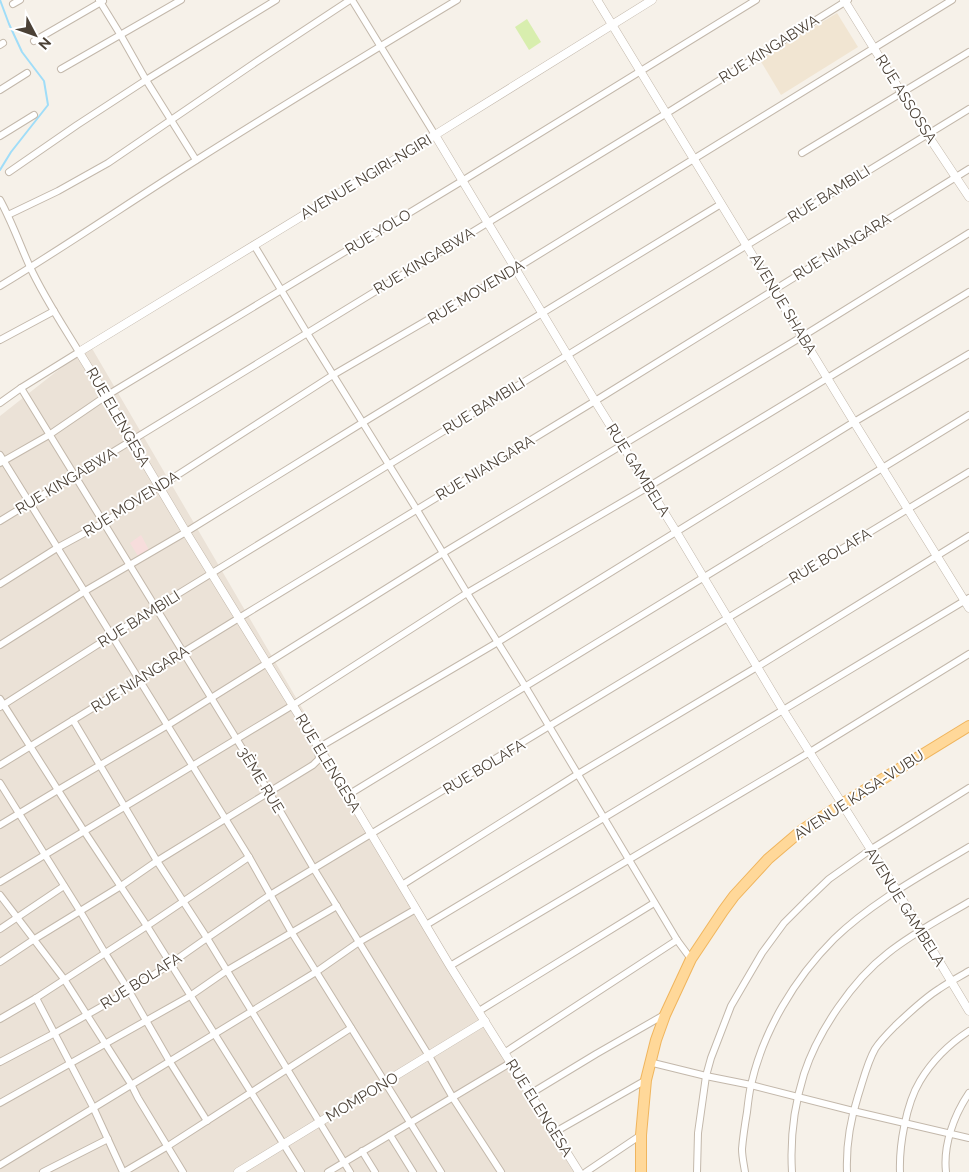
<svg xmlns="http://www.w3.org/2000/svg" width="969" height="1172" font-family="Raleway,sans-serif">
<rect width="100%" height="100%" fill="#f6f1e9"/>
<path fill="#ebe2d7" d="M90,345L479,1011L576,1172H0V416Z"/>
<path fill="#f1e5d2" d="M837,13L858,47L781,95L760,60Z"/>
<path fill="#f7dddc" d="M141,535L149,550L138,556L130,543Z"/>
<path fill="#d8eeae" d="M527,19L541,42L529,50L515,27Z"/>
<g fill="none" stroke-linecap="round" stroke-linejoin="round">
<path stroke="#a0ddf8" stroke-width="2" d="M0,170L11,152L48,105L44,81L22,52L9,24L0,0"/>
<g stroke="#c3b8ab" stroke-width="8">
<g id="minor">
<path d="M99,0L120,34L146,80L196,160"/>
<path d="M352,0L435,135"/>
<path d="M13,4L20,0"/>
<path d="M34,41L103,1"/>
<path d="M0,45L3,43"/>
<path d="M61,69L181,0"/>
<path d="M0,90L27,73"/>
<path d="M0,136L34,115"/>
<path d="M802,153L969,52"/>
<path d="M9,172L77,125L146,80L276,0"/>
<path d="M0,200C12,222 20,245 30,267C44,297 62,324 79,352L21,388L0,403"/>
<path d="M8,215L58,191L108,163L256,62L350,0"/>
<path d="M254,245L307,333L417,510L467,593L525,686L677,940L691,959"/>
<path d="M0,286C66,246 130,202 195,161C282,106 369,53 457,0"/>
<path d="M0,340L54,311"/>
<path d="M21,388L269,792L314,869L429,1056L453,1098L501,1172"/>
<path d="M0,455L249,857L292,933L441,1172"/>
<path d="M0,463L49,435L106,396L462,181L756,0"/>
<path d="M0,521L667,113L848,0"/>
<path d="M0,584L57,548L103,523L333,375L515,269L952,0"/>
<path d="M0,645L85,591L186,532L362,423L721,204"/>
<path d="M0,699L84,831L147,926L301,1172"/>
<path d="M0,707L155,608L969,109"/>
<path d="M73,720L157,861L207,938L350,1172"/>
<path d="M0,765L239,618L595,401L969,169"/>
<path d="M0,783L80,911L105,953L129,991L170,1062L207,1121"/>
<path d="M348,795L969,415"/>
<path d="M0,825L58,790L168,725L443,553L803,336L969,233"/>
<path d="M0,882L293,705L467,593L648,487L969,292"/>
<path d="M402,885L578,774L757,667L969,536"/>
<path d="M0,895L64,979L131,1084L138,1098L183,1172"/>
<path d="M426,925L969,598"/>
<path d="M0,929L64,886"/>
<path d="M0,962L33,940L121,886L157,861L313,765L319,759L318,748L498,642L854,422L969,354"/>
<path d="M450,966L810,752L969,654"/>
<path d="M36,998L93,1107L123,1172"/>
<path d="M479,1011L654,903"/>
<path d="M0,1019L36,998L147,926L249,857"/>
<path d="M504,1053L677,940"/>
<path d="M0,1062L55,1033L129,991L170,964L207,938L270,895L969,472"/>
<path d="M649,1062L706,1076L751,1085L853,1111L969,1138"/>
<path d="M530,1094L596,1054L664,1015"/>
<path d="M0,1103L190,996L226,971L337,906"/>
<path d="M555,1132L646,1080"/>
<path d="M390,1135L413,1172"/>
<path d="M362,1151L375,1172"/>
<path d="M0,1165L316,972L359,942L416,909"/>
<path d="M43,1172L108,1139"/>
<path d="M124,1172L168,1146L351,1028"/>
<path d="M328,1172L510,1063"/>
<path d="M586,1172L641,1135"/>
<path d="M697,1172L698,1133L706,1076L711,1058L731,1006L762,953L784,923L806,901L829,879L870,850L969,788"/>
<path d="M745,1172C744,1165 742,1157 742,1149C743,1137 745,1124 747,1112C748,1103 749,1094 751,1085C763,1031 795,978 834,939C872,902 924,874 969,847"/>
<path d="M792,1172C790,1139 794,1106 804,1074C818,1031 853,980 888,953C913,933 942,918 969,902"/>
<path d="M847,1172C846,1146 850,1121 858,1096C863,1081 867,1063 875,1049C880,1041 888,1033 895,1026C909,1013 923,999 939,989C949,982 959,977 969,971"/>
<path d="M900,1172C899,1146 906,1104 920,1081C932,1061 949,1044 969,1031"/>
<path d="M946,1172C943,1145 954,1115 969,1093"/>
</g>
</g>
<g stroke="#c3b8ab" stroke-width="9">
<g id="tertiary">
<path d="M597,0L854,422L969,608"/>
<path d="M844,0L927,134L969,197"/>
<path d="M435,135L595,401L677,533L783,710L897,891L969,1011"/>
<path d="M238,1172L485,1021"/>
<path d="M579,1172L450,966L348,795L186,532L132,441L106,396L79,352L435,135L652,0"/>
</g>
</g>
<g stroke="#f0b55d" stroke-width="12">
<path id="primary" d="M641,1172V1135L646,1080L656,1040L665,1015L691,959L723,911L734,896L768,859L802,830L842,804L969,726"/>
</g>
<use href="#minor" stroke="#fff" stroke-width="6"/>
<use href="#tertiary" stroke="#fff" stroke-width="8"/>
<use href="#primary" stroke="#ffd899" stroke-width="10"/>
</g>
<g text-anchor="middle" stroke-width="4" stroke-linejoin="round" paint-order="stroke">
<g font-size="15" fill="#4b4136" stroke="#fff">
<text transform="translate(769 49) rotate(-32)" y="5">RUE KINGABWA</text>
<text transform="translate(906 99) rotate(58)" y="5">RUE ASSOSSA</text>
<text transform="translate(366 177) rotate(-31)" y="5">AVENUE NGIRI-NGIRI</text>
<text transform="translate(829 194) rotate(-32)" y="5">RUE BAMBILI</text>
<text transform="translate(378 232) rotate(-31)" y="5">RUE YOLO</text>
<text transform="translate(842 247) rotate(-32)" y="5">RUE NIANGARA</text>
<text transform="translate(424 261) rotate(-31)" y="5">RUE KINGABWA</text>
<text transform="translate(476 292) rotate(-31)" y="5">RUE MOVENDA</text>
<text transform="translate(783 304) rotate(59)" y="5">AVENUE SHABA</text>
<text transform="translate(484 406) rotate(-32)" y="5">RUE BAMBILI</text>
<text transform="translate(118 417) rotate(60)" y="5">RUE ELENGESA</text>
<text transform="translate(485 468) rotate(-31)" y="5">RUE NIANGARA</text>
<text transform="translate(638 470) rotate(58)" y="5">RUE GAMBELA</text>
<text transform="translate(66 481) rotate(-31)" y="5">RUE KINGABWA</text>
<text transform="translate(131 504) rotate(-32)" y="5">RUE MOVENDA</text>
<text transform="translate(830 556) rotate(-31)" y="5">RUE BOLAFA</text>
<text transform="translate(139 619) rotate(-32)" y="5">RUE BAMBILI</text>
<text transform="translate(140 679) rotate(-32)" y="5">RUE NIANGARA</text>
<text transform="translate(328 763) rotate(59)" y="5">RUE ELENGESA</text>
<text transform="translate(484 767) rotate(-31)" y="5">RUE BOLAFA</text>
<text transform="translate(261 780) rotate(59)" y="5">3ÈME RUE</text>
<text transform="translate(859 795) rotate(-33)" y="5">AVENUE KASA-VUBU</text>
<text transform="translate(905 907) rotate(58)" y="5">AVENUE GAMBELA</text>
<text transform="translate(141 981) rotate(-32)" y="5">RUE BOLAFA</text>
<text transform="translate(362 1097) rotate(-31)" y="5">MOMPONO</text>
<text transform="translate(539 1108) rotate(58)" y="5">RUE ELENGESA</text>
</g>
</g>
<g transform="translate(35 35) rotate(131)" stroke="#ffffff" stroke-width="4" paint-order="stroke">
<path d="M0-4L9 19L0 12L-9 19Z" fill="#4b4136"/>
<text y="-8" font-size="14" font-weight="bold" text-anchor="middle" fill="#4b4136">N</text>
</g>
</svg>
